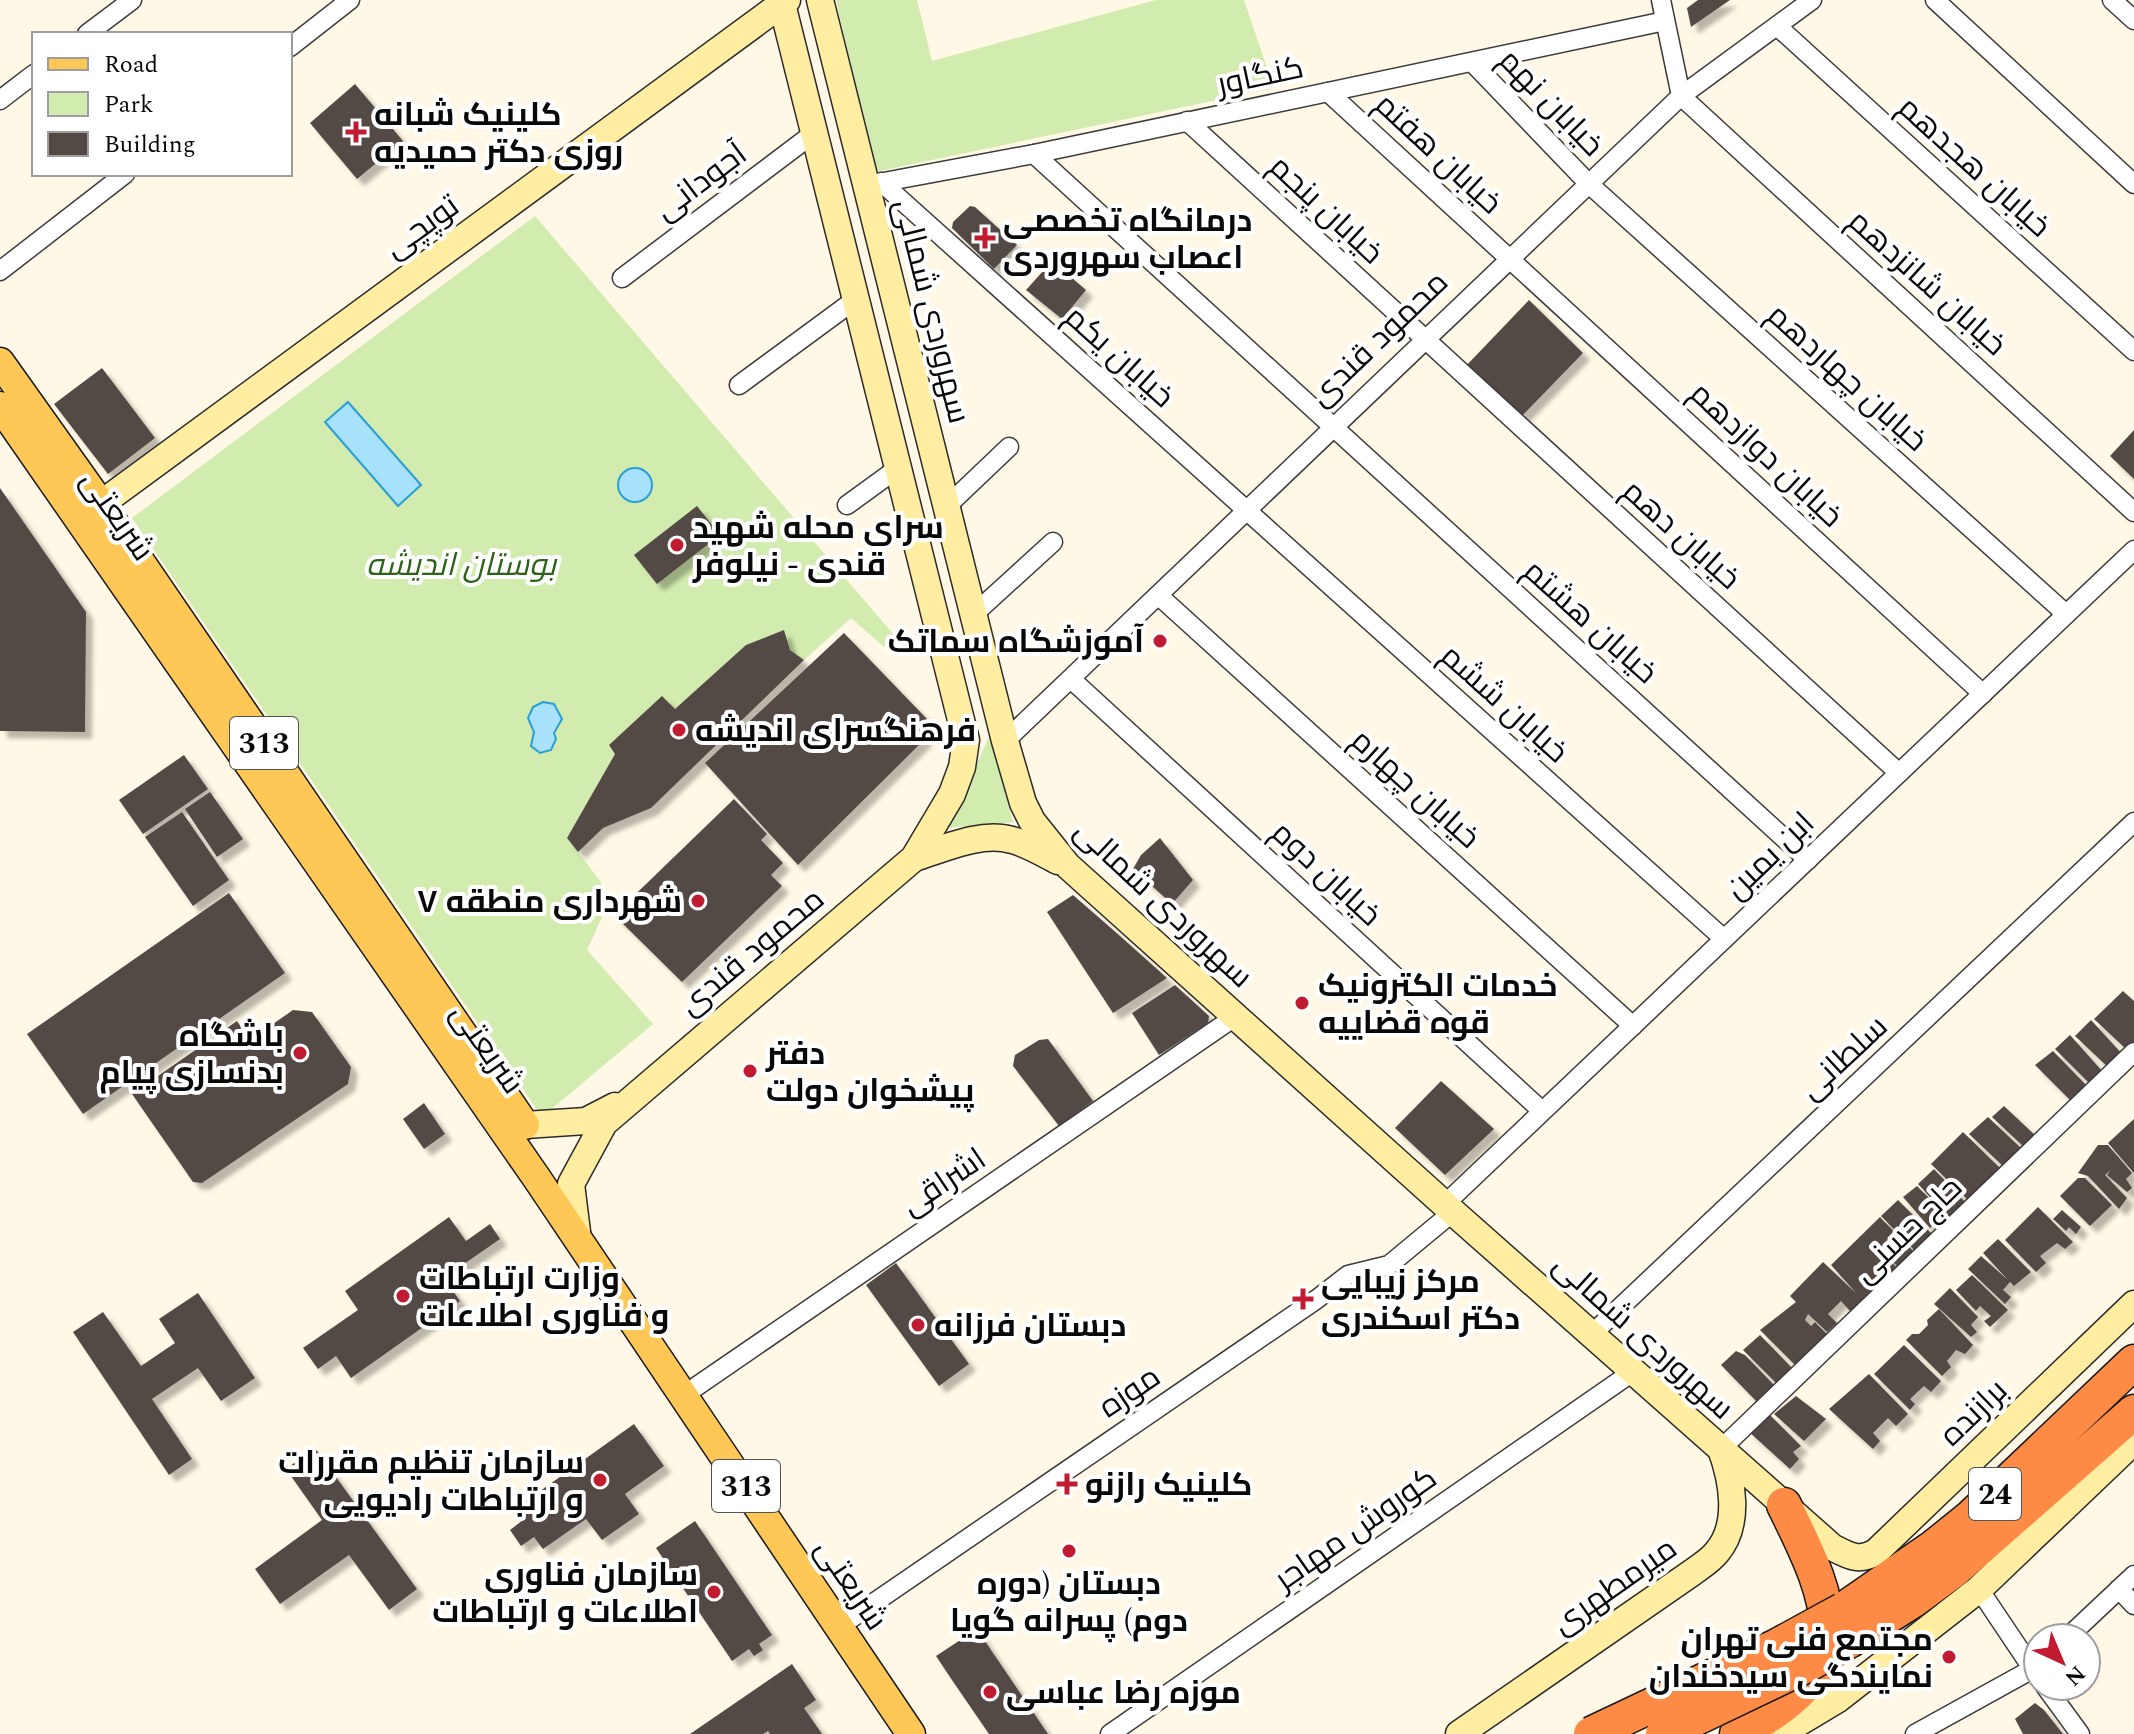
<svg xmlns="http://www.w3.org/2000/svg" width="2134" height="1734" font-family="Spectral,Cairo,serif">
<defs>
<filter id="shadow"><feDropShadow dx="7" dy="7" stdDeviation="2" flood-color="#0004"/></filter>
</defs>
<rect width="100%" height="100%" fill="#fff8e6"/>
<g fill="#d2ebae">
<path d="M836,0H917L932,61L1156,0H1244L1274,88L875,172Z"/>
<path d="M535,216L894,635L884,647L851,618L804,660L790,650L784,631L746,645L675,709L644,714L609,745L615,754L567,838L601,882L602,917L587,950L653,1024L542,1117L132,518Z"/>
<path d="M990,735L1013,822L947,828Z"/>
</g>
<g fill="#a7e1fa" stroke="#2a9ed5" stroke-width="2">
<path d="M348,402L421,485L398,506L325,422Z"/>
<circle cx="635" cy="485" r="17"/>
<path d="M543,702L554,704L562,719L554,733L556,739L551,750L540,753L531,746L534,732L528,718L533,707Z"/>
</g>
<g fill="#534945" filter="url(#shadow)">
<path d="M1698,0H1730L1691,27L1687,8Z"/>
<path d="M355,84L403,141L357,179L310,123Z"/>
<path d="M970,206L975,207L1017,245L994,269L952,228L953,222Z"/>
<path d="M1052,261L1086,290L1062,319L1026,290Z"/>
<path d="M1529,300L1583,353L1522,416L1483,379L1464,368Z"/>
<path d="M102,368L155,438L108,474L54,404Z"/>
<path d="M2134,430V479L2110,456Z"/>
<path d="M0,488L86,612L85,732L0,731Z"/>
<path d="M697,506L720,535L657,584L634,555Z"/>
<path d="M784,630L790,650L804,660L651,808L603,828L578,852L567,838L615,754L609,745L662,696L675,709L746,645Z"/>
<path d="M844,633L927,719L924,740L798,865L705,763Z"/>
<path d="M184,755L208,789L143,834L119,800Z"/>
<path d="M210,792L243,839L217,857L185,809Z"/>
<path d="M734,799L767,834L761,840L783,863L771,875L782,886L682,982L614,915Z"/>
<path d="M182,812L229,880L193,906L145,837Z"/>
<path d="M1160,838L1193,880L1172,904L1133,869L1141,855Z"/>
<path d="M229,893L285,973L83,1114L27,1034Z"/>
<path d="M1073,895L1120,936L1167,978L1113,1013L1047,912Z"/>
<path d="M1175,985L1209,1016L1208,1023L1159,1055L1132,1013Z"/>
<path d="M2123,991L2134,1001V1042L2126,1049L2094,1019Z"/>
<path d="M293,1010L312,1012L351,1067L348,1084L202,1183L193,1182L132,1094L237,1021L250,1040Z"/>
<path d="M2091,1020L2123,1055L2111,1070L2075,1036Z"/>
<path d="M2070,1035L2103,1072L2090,1084L2055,1049Z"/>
<path d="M1048,1039L1093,1101L1059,1126L1013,1066L1015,1055L1039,1040Z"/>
<path d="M2053,1051L2090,1089L2075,1105L2035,1065Z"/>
<path d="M1441,1081L1494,1129L1445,1175L1395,1128Z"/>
<path d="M424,1103L445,1134L424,1149L403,1119Z"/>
<path d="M2004,1106L2036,1136L2025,1148L1992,1117Z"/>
<path d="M1988,1117L2022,1149L2004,1167L1969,1134Z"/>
<path d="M2134,1119V1173L2108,1143Z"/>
<path d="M1963,1132L2000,1168L1968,1200L1931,1164Z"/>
<path d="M2098,1145H2108L2132,1173L2126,1179L2132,1188L2127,1192L2107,1175L2111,1170L2105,1175L2127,1198L2119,1209L2088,1176L2078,1173Z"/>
<path d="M1934,1169L1967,1204L1951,1220L1918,1184Z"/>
<path d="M2078,1178H2085L2112,1205L2090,1226L2060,1196Z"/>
<path d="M1917,1186L1938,1207L1931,1214L1937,1221L1930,1228L1903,1197Z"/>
<path d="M1898,1200L1933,1235L1916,1252L1881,1216Z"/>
<path d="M2038,1207L2073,1242L2065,1249L2057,1243L2040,1256L2046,1263L2036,1272L2005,1240Z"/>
<path d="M2062,1210L2081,1227L2076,1234L2069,1227L2066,1231L2053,1219Z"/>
<path d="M449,1217L466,1241L490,1224L500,1239L444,1278L460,1301L351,1378L336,1356L318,1369L303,1348L358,1310L345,1291Z"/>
<path d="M1880,1217L1915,1253L1899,1268L1881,1250L1896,1267L1850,1311L1841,1301L1828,1314L1837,1323L1827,1332L1808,1314L1805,1320L1811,1326L1815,1322L1829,1336L1797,1367L1760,1330L1796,1302L1790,1296L1823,1262L1857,1294L1831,1265Z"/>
<path d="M1998,1239L2031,1272L2014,1286L2010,1282L2003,1290L2011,1297L2005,1304L1968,1269L1981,1256L2008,1280L1983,1253Z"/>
<path d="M896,1263L969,1364L939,1386L866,1285Z"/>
<path d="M1972,1275L2008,1310L1990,1327L1984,1321L1991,1316L1980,1306L1976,1311L1956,1290Z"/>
<path d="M1950,1288L1978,1317L1971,1325L1977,1332L1971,1337L1934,1304Z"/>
<path d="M198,1293L255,1378L221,1401L198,1368L152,1399L192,1459L169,1475L73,1332L103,1312L141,1366L175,1343L159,1319Z"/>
<path d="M1939,1309L1973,1345L1965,1354L1956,1350L1947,1361L1951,1367L1942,1376L1906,1340L1912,1334H1919L1928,1325L1927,1320Z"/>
<path d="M1760,1335L1794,1370L1779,1386L1743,1350Z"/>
<path d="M1904,1345L1941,1381L1931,1392L1924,1386L1910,1399L1915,1404L1910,1410L1874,1374Z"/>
<path d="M1736,1351L1745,1355L1775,1386L1758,1403L1721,1365Z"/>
<path d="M1869,1374L1908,1414L1896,1426L1888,1418L1873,1433L1880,1441L1873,1449L1829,1409Z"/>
<path d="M1796,1396L1826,1419L1804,1441L1774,1414Z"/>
<path d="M1767,1412L1801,1446L1793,1452L1799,1459L1790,1469L1747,1430Z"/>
<path d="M634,1424L664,1466L625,1494L639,1514L602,1540L586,1519L543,1549L534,1537L521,1546L510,1530L523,1520L515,1509Z"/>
<path d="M315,1448L417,1589L389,1610L349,1555L280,1604L255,1569L322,1520L286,1469Z"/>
<path d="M695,1521L772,1635L759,1644L763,1650L754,1656L749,1649L732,1661L656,1548Z"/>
<path d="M977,1629L993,1653L1048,1734H989L952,1680L936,1656Z"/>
<path d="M792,1664L816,1700L804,1708L822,1734H770L768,1731L763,1734H690Z"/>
<path d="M2035,1703L2044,1710L2063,1734H2023L2015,1719Z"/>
</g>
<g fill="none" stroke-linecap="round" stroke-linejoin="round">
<g stroke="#3c3c3c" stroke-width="21">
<g id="street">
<path d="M1661,0L1681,96"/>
<path d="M1935,0L2134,184"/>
<path d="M2112,0L2134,20"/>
<path d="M1777,26L2134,351"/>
<path d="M87,34L132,0"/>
<path d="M290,47L350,0"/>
<path d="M1472,62L1589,184L2066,614"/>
<path d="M1328,92L1983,694"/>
<path d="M1681,96L2134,512"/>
<path d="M0,100L34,74"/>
<path d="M1187,121L1899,773"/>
<path d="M1034,154L1808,860"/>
<path d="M881,182L1724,939"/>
<path d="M873,184L1034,154L1665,21"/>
<path d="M0,271L125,174"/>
<path d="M622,278L814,133"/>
<path d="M739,385L856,299"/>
<path d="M847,505L898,468"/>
<path d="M947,506L1009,447"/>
<path d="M1158,595L1633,1026"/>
<path d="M974,614L1053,542"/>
<path d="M1071,679L1542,1111"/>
<path d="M1005,741L1681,96L1812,0"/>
<path d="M1445,1204L2134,550"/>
<path d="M1592,1334L2134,822"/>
<path d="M684,1395L1236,1016"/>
<path d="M1721,1449L2134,1052"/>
<path d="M1979,1589L2038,1677"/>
<path d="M2119,1589L2134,1605"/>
<path d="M840,1626L1317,1299L1348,1275L1389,1265L1453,1212"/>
<path d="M2067,1638L2134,1575"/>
<path d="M2045,1686L2080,1734"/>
<path d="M1110,1734L1634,1371"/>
<path d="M1915,1734L2038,1666"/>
</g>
</g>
<g stroke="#2b2b2b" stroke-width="29">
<g id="secondary">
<path d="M820,0L1005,741L1023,803L1032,821L1068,866L1453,1212L1832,1547C1849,1556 1859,1562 1876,1552L2134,1304"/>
<path d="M83,517L787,0"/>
<path d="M914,858C943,849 981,831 1012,840C1028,844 1044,854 1058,861"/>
<path d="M525,1125L586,1121L615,1106"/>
<path d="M578,1240L571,1184L604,1123L914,858L952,794L962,767L966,740L781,0"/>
<path d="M1459,1734L1693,1572C1701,1566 1711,1560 1717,1552C1741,1524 1732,1479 1721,1449"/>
<path d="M1780,1734L1838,1699L1979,1589L2134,1441"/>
</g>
</g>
<g stroke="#1a1a1a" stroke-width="31">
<g id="primary">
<path d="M0,362L101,504L525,1125"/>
<path d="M0,406L536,1177L911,1734"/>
</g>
</g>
<g stroke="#1a1a1a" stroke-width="37">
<g id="highway">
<path d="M1843,1610L1934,1547L1970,1518L2134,1362"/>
<path d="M1852,1639L1912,1601L1954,1570L2134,1412"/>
<path d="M1737,1734C1860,1670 1837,1611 1784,1505"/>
</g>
</g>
<use href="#street" stroke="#fff" stroke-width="18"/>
<use href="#secondary" stroke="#ffeda1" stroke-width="26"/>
<use href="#primary" stroke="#ffc856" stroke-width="28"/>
<use href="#highway" stroke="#fe8b45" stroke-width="34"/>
<g stroke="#1a1a1a" stroke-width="37" stroke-linecap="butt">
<g id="highway-bridge">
<path d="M1591,1734L1777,1646L1843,1610"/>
<path d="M1663,1734L1807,1665L1852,1639"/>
</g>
</g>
<use href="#highway-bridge" stroke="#fe8b45" stroke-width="34"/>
</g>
<g fill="#c01b30" stroke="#fff" stroke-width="3">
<path d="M352 120h8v8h8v8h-8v8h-8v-8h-8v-8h8z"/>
<path d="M981 226h8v8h8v8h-8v8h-8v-8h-8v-8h8z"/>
<circle cx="677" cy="545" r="8"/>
<circle cx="1160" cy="641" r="8"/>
<circle cx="679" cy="730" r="8"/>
<circle cx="698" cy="901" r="8"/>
<circle cx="1302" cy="1003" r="8"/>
<circle cx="300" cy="1053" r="8"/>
<circle cx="750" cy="1071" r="8"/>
<circle cx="403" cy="1296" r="8"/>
<path d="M1299 1287h8v8h8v8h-8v8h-8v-8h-8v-8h8z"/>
<circle cx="918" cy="1325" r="8"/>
<circle cx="600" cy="1480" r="8"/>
<path d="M1063 1472h8v8h8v8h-8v8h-8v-8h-8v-8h8z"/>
<circle cx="1069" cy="1551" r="8"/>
<circle cx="714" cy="1592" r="8"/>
<circle cx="1949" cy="1657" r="8"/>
<circle cx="990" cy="1692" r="8"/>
</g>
<g text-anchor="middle" stroke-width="8" stroke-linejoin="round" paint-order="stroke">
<g fill="#fff" stroke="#535353" stroke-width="2">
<rect x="230" y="717" width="68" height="52" rx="6"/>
<rect x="712" y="1460" width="68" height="52" rx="6"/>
<rect x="1969" y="1468" width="52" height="52" rx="6"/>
</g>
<g font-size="30" font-weight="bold" fill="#090909">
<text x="264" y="753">313</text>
<text x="746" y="1496">313</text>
<text x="1995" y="1504">24</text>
</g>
<g font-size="32" fill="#090909" stroke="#fff">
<text transform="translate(1260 75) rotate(-12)" y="11">کنگاور</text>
<text transform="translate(1552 102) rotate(46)" y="11">خیابان نهم</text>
<text transform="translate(1439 153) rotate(43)" y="11">خیابان هفتم</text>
<text transform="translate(1975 166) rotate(42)" y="11">خیابان هجدهم</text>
<text transform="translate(700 181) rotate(-37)" y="11">آجودانی</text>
<text transform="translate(1327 209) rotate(43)" y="11">خیابان پنجم</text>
<text transform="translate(421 226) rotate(-36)" y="11">توپچی</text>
<text transform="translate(1928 282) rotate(42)" y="11">خیابان شانزدهم</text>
<text transform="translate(933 311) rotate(76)" y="11">سهروردی شمالی</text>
<text transform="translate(1378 338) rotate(-44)" y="11">محمود قندی</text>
<text transform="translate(1120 356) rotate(42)" y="11">خیابان یکم</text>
<text transform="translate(1848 377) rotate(42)" y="11">خیابان چهاردهم</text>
<text transform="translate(1767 454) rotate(43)" y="11">خیابان دوازدهم</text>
<text transform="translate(118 515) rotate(55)" y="11">شریعتی</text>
<text transform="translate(1682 534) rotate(42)" y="11">خیابان دهم</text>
<text transform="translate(1591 621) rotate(42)" y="11">خیابان هشتم</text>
<text transform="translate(1505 703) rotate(42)" y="11">خیابان ششم</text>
<text transform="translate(1416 788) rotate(42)" y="11">خیابان چهارم</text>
<text transform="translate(1769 855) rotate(-44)" y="11">ابن یمین</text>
<text transform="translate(1327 873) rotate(43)" y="11">خیابان دوم</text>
<text transform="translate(1164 903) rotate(43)" y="11">سهروردی شمالی</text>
<text transform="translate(751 951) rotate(-40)" y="11">محمود قندی</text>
<text transform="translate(488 1048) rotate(55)" y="11">شریعتی</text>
<text transform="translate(1843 1057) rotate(-43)" y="11">سلطانی</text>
<text transform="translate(943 1181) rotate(-34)" y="11">اشراقی</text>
<text transform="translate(1907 1229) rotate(-44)" y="11">حاج حسنی</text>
<text transform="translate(1644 1336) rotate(42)" y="11">سهروردی شمالی</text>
<text transform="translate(1129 1391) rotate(-34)" y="11">موزه</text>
<text transform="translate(1973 1412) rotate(-44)" y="11">برازنده</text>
<text transform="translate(1355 1528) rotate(-35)" y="11">کوروش مهاجر</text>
<text transform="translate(852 1584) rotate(56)" y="11">شریعتی</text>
<text transform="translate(1614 1585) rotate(-35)" y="11">میرمطهری</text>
</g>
<g font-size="32" font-weight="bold" fill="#090909" stroke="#fff" text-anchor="start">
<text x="374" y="125">کلینیک شبانه<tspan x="374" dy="37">روزی دکتر حمیدیه</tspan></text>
<text x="1003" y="231">درمانگاه تخصصی<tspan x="1003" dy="37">اعصاب سهروردی</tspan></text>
<text x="693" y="538">سرای محله شهید<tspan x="693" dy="37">قندی - نیلوفر</tspan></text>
<text x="1144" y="652" text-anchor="end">آموزشگاه سماتک</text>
<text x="695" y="741">فرهنگسرای اندیشه</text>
<text x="682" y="912" text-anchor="end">شهرداری منطقه ۷</text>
<text x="1318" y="996">خدمات الکترونیک<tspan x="1318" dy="37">قوه قضاییه</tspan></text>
<text x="284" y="1046" text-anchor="end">باشگاه<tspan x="284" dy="37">بدنسازی پیام</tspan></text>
<text x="766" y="1064">دفتر<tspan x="766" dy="37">پیشخوان دولت</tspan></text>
<text x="419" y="1289">وزارت ارتباطات<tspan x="419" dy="37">و فناوری اطلاعات</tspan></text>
<text x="1321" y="1292">مرکز زیبایی<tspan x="1321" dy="37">دکتر اسکندری</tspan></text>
<text x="934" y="1336">دبستان فرزانه</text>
<text x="584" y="1473" text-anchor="end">سازمان تنظیم مقررات<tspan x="584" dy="37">و ارتباطات رادیویی</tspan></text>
<text x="1085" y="1495">کلینیک رازنو</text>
<text x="698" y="1585" text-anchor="end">سازمان فناوری<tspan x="698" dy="37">اطلاعات و ارتباطات</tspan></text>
<text x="1069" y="1594" text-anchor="middle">دبستان (دوره<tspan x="1069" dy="37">دوم) پسرانه گویا</tspan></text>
<text x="1933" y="1650" text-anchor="end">مجتمع فنی تهران<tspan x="1933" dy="37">نمایندگی سیدخندان</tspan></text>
<text x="1006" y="1703">موزه رضا عباسی</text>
</g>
<g font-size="32" font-style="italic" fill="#2d6318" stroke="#fff">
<text x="461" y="575">بوستان اندیشه</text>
</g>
</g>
<rect x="32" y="32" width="260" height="144" fill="#ffffff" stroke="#9d9d9d" stroke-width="2"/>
<rect x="48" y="58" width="40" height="12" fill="#ffc856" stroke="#9d9d9d" stroke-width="2"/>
<text x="104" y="72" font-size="24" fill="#090909">Road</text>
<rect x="48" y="92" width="40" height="24" fill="#d2ebae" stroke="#9d9d9d" stroke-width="2"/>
<text x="104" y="112" font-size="24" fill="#090909">Park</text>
<rect x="48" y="132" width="40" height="24" fill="#534945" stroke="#9d9d9d" stroke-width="2"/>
<text x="104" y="152" font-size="24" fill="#090909">Building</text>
<g transform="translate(2062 1662) rotate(136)"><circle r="38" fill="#ffffff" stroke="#9d9d9d" stroke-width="2"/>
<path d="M0-6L14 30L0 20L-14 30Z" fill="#c01b30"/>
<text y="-12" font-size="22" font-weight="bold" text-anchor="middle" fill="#090909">N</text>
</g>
</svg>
